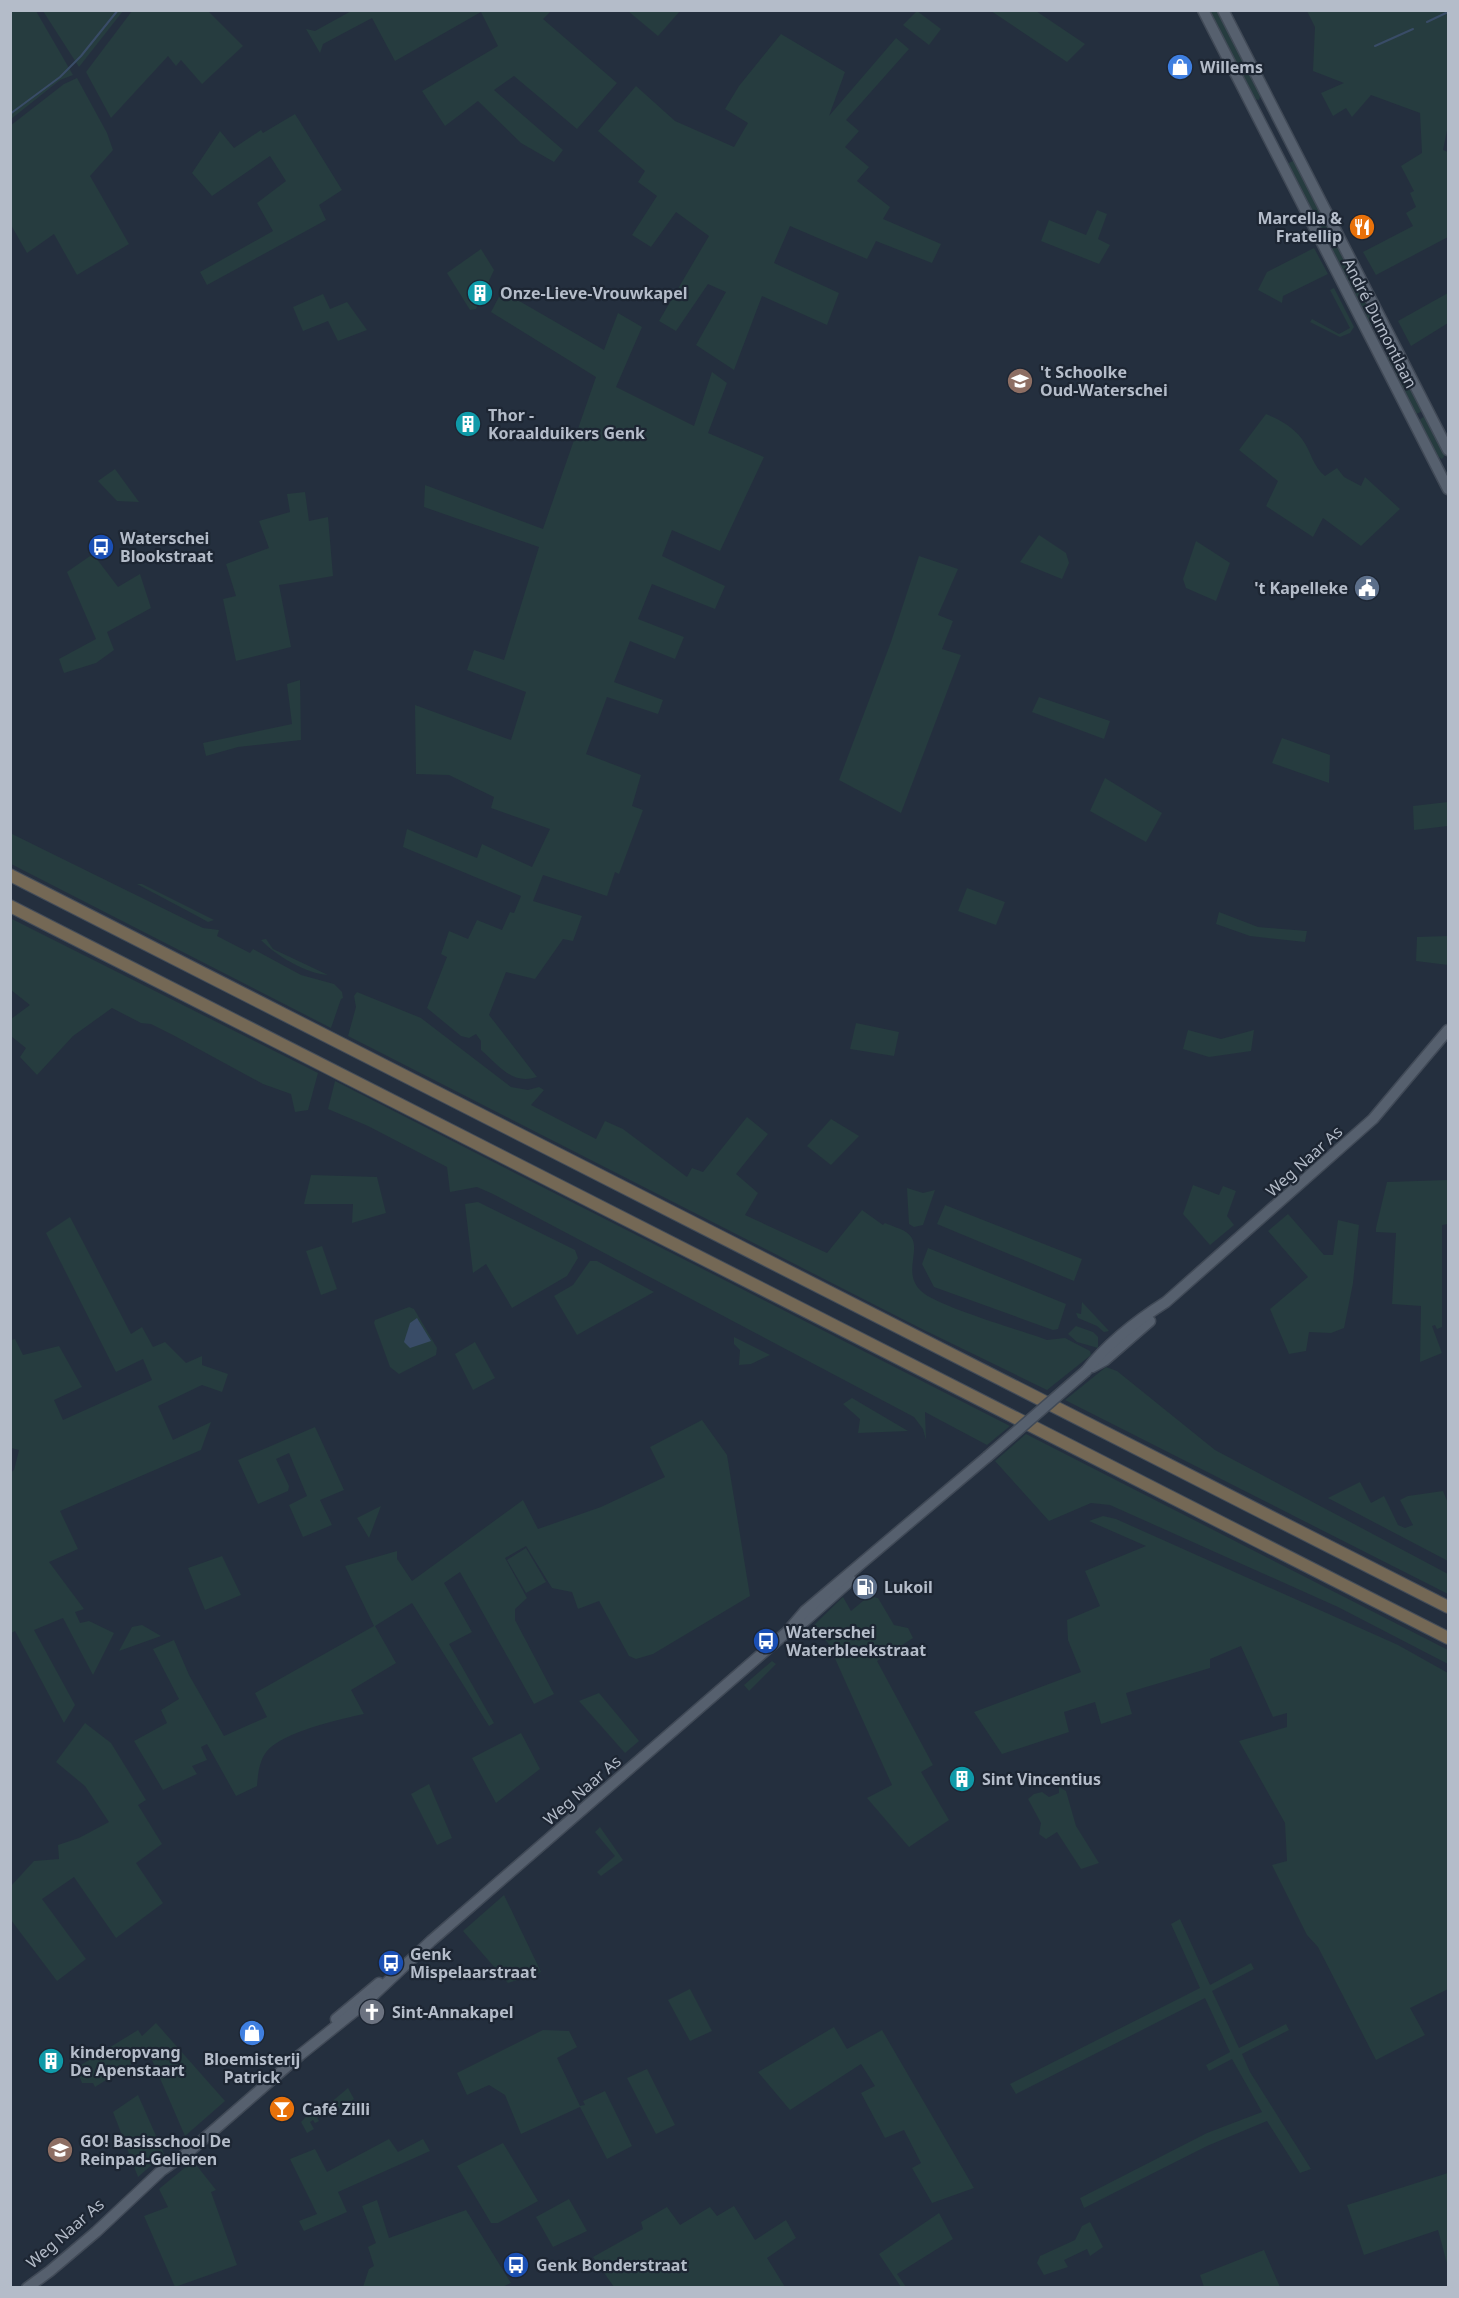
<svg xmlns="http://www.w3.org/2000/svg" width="1459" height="2298" font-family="'Noto Sans',sans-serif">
<rect width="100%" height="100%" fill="#242f3e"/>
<g fill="#263c3f">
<path d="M353,10L551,11L543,19L617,83L577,129L514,76L494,90L563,150L554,162L521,143L478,101L445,126L422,91L498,46L481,12L395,61L372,18L323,44L320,53L306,29L315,31Z"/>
<path d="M10,11H36L73,75L60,80L11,119Z"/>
<path d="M43,11H123L79,67Z"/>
<path d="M132,11H208L243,46L202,84L181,60L176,66L168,56L111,118L86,72Z"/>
<path d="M628,11H680L658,36Z"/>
<path d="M917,11L941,29L929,45L903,25Z"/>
<path d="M991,11H1036L1085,44L1067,62Z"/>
<path d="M1209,11H1219L1261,94L1259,100L1254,99Z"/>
<path d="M1307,11H1448V126L1443,150L1448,152V237L1376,275L1363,252L1413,226L1406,213L1416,207L1410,193L1414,191L1401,166L1422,153L1420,113L1371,95L1352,117L1346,108L1333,116L1321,93L1344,83L1313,71L1315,27Z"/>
<path d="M781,34L845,72L829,116L896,38L909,49L846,120L859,131L845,147L869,167L857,181L890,207L883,219L941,244L932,263L876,241L867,259L790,226L774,263L839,293L827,325L762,296L734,370L696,345L726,292L708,284L676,331L659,321L709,236L676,212L651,247L632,235L657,196L638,182L645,171L598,131L636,86L675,121L734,147L748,123L725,109L739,86Z"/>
<path d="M77,78L107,133L113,150L90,176L129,244L77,275L54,234L27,253L11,225L10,126L64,84Z"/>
<path d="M295,114L342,190L319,205L326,220L207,285L200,272L273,231L257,203L286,181L270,156L212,196L192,173L220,131L234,148L261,130L263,133Z"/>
<path d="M1295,160L1378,321L1377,325L1370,326L1287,164Z"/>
<path d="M1097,210L1107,214L1098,239L1110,245L1099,264L1041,241L1049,220L1086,235Z"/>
<path d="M1314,248L1328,274L1283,296L1282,303L1258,290L1267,272Z"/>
<path d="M481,249L494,270L476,309L470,310L447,273Z"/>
<path d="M1334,288L1354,327L1350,333L1340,337L1310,322L1312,319L1339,334L1350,328L1330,290Z"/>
<path d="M502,291L604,350L618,313L642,327L616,387L694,426L712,372L727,383L708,433L764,457L720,551L672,530L662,556L725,586L715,609L652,584L638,619L684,637L675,659L630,641L614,682L663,700L658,714L607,697L586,754L641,775L632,806L643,810L619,874L615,872L607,896L543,875L533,901L582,916L573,941L563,939L535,979L506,972L489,1015L537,1077C511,1085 500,1066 481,1050V1041L476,1034L469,1038L461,1036L427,1008L447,957L441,954L449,931L468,939L477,920L502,930L510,912L514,913L521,896L403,847L407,829L477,858L482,844L532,867L550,829L491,808L494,797L449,775L416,774L415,705L511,740L526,692L467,670L474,650L504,660L539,547L424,507L425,485L543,529L596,377L491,312Z"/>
<path d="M1448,293V323L1411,346L1398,321Z"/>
<path d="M323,294L330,309L347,302L367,330L338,341L328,321L303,331L293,307Z"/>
<path d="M1391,352L1423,411L1416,414L1387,359Z"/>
<path d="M1266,414C1280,420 1292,426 1302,439C1311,451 1313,467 1325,476L1337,468L1344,477L1361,486L1365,477L1400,509L1361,546L1323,518L1313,537L1266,506L1278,481L1239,450Z"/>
<path d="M1425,416L1445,455L1442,459L1437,456L1419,420Z"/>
<path d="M115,469L139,502L117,501L98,481Z"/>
<path d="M305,492L309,521L328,517L333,576L279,585L291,647L236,661L223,599L236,596L226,564L269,548L259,521L290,512L287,494Z"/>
<path d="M1039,535L1066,553L1069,563L1062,579L1020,562Z"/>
<path d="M1196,541L1230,563L1216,601L1186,588L1183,579Z"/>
<path d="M93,554L118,587L140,574L151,608L107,632L114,650L96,663L64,673L59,659L96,639L67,572Z"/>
<path d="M919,556L958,569L938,615L953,621L942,649L961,655L901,813L839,780L891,642Z"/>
<path d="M300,680L301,740L238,747L206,756L203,743L292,724L287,684Z"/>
<path d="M1039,697L1110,721L1104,739L1032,712Z"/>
<path d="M1282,738L1330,755L1329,783L1272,763Z"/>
<path d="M1105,778L1162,813L1146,842L1090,811Z"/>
<path d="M1448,802V826L1414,830L1413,806Z"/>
<path d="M10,833L203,928L219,930L217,936L250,953L253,949L301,975L334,984L342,992L343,998L341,999L331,1028L11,864Z"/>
<path d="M137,884H142L214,920L208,922L199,917Z"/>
<path d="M967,888L1005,902L996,925L958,911Z"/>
<path d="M1219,912L1258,927L1307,931L1305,942L1250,936L1216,924Z"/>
<path d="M10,918L318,1073L308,1110L295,1112L291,1094L263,1084L173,1035L151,1024L141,1023L112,1008L73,1036L37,1075L20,1057L26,1048L11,1036V1019L30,1005L11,990Z"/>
<path d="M1448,936V965L1416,961L1417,937Z"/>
<path d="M266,939L273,949L328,975C307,974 275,955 261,940Z"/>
<path d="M357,992L421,1018L511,1087L528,1090L539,1087L544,1090L531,1105L596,1139L605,1121L623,1129L687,1177L692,1168L703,1172L747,1117L768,1134L736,1174L758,1193L745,1215L827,1253L862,1210L883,1225L885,1223C891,1226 900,1228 906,1232C926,1245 900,1271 921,1291C938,1307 1021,1330 1047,1340L1065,1338L1090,1351L1091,1355L1047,1390L924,1330L348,1036L356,1007L354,996Z"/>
<path d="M856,1023L899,1032L894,1056L850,1049Z"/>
<path d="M1188,1030L1221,1039L1254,1030L1251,1051L1209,1057L1183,1049Z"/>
<path d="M335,1081L1010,1426L987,1445L925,1412L926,1440L923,1429L914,1417L493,1194L477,1187L450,1192L447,1167L368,1126L328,1109Z"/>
<path d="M831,1119L859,1136L831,1165L807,1146Z"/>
<path d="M311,1175L377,1177L386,1213L352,1223L353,1204H304Z"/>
<path d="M1448,1180V1224L1442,1225V1327L1437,1329L1435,1325L1432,1326L1442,1353L1420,1362L1421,1306L1392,1304L1396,1233L1376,1232V1228L1387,1182Z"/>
<path d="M1193,1185L1219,1195L1223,1186L1236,1191L1227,1216L1234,1225L1210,1245L1183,1214Z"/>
<path d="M907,1188L923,1193L935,1190L923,1225L914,1227L909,1224Z"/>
<path d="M478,1202L575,1250L578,1258L567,1276L512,1308L486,1264L473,1273L465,1204Z"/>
<path d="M945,1205L1082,1259L1074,1281L937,1224Z"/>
<path d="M1288,1214L1324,1255H1333L1338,1220L1359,1225L1353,1283L1344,1328L1331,1333L1309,1332L1306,1351L1289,1354L1270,1309L1308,1277L1268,1231Z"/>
<path d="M70,1217L131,1334L142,1327L153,1347L165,1342L186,1363L202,1356V1365L228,1374L222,1392L202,1385L158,1406L173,1440L211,1422L201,1450L60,1511L78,1549L49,1562L84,1609L75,1612L80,1623L89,1621L114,1633L93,1675L63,1618L34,1630L75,1705L64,1723L15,1631L11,1633L10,1473L14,1470L19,1450L11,1448V1340L15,1339L23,1355L59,1346L82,1387L54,1400L63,1420L152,1380L143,1359L116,1372L46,1233Z"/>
<path d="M322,1246L337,1289L321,1295L306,1251Z"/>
<path d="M928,1248L1066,1304L1058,1329L1053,1330L934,1287L922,1264Z"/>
<path d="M590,1261H597L654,1292L577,1335L554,1296L573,1285Z"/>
<path d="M1082,1302L1109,1331L1104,1332L1097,1326L1078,1318L1076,1313L1081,1314Z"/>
<path d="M409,1307L414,1309L437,1348L436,1355L399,1374L390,1367L374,1323L375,1320Z"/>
<path d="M1076,1326L1093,1332L1098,1337V1348L1077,1342L1068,1334Z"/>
<path d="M734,1337L770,1355L751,1364L739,1365L740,1350L734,1344Z"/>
<path d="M475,1342L495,1378L473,1390L455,1354Z"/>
<path d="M1106,1367L1117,1371L1215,1450L1448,1574V1594L1065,1400Z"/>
<path d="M852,1398L908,1431L858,1433L860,1419L843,1404Z"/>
<path d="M702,1420L727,1455L750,1596L653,1654L636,1659L629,1656L599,1601L578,1609L572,1592L552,1588L526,1546L505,1558L527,1598L515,1609V1620L554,1694L534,1704L460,1572L444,1583L472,1632L449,1644L494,1723L489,1726L412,1603L375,1626L396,1663L351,1690L364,1714C340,1719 283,1732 267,1751C259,1761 258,1774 257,1786L236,1796L207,1744L201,1747L207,1760L192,1766L197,1774L163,1790L134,1741L167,1723L161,1710L179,1699L153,1649L174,1640L189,1675L224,1736L267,1717L255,1693L374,1626L345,1566L397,1551V1559L412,1581L523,1500L538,1529L601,1507L665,1477L650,1447Z"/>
<path d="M315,1427L344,1490L320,1500L332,1525L303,1537L289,1505L307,1496L289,1453L276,1459L289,1486L288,1491L258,1504L238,1460Z"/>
<path d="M1026,1434L1448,1650V1664L1338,1607L1110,1505L1091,1503L1049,1521L995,1461Z"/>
<path d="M1360,1482L1371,1503L1384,1496L1398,1525L1405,1528L1413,1525L1400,1500L1408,1496L1443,1491L1448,1503V1561L1328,1498Z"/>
<path d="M381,1506L369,1538L357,1518Z"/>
<path d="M1103,1516L1116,1519L1398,1645L1448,1673V1989L1410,2008L1425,2035L1376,2060L1318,1947L1307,1935L1272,1865L1287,1861L1285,1823L1239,1741L1287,1727V1713L1273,1717L1241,1646L1210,1659V1668L1126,1693L1132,1714L1101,1724L1095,1702L1064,1712L1069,1732L1002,1754L974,1712L1081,1672L1068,1640L1067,1620L1100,1606L1085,1571L1146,1546L1089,1521Z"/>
<path d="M526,1548L546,1582L526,1593L507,1560Z"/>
<path d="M222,1556L241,1595L205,1610L188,1568Z"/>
<path d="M869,1596L878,1598L894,1625L908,1628L913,1638L877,1661L933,1765L921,1772L949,1820L909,1847L867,1798L892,1785L828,1643L813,1626L843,1597L851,1611Z"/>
<path d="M142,1625L161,1636L119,1651L132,1627Z"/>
<path d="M772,1661L776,1664L749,1691L744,1685Z"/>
<path d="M599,1693L639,1741L625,1753L579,1701Z"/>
<path d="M85,1723L111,1743L146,1800L138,1805L162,1844L136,1863L163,1903L116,1938L74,1877L42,1899L86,1959L57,1981L11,1920V1886L34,1861L59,1859L58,1845L79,1838L109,1822L85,1786L56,1762Z"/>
<path d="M521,1733L540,1769L496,1803L472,1758Z"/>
<path d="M429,1784L452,1838L437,1845L411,1794Z"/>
<path d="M1059,1787L1066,1791L1076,1826L1099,1863L1081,1869L1057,1832L1046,1839L1039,1834L1041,1823L1028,1799L1034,1794L1042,1792L1049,1797L1059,1793Z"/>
<path d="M600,1827L623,1860L601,1876L597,1872L615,1856L595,1832Z"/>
<path d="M504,1895L541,1972L508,1983L463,1931Z"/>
<path d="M1180,1919L1210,1985L1251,1963L1254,1969L1212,1991L1239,2048L1286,2024L1289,2030L1242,2054L1250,2072L1311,2169L1300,2173L1267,2121L1207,2146L1084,2208L1080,2198L1207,2133L1262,2112L1232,2059L1209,2071L1206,2065L1230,2052L1205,1998L1016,2094L1010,2084L1200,1988L1171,1924Z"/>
<path d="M690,1989L712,2031L690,2041L668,2000Z"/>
<path d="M156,2023L225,2101L185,2136L149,2053L95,2087L93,2083H82L76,2068L138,2030L142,2036Z"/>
<path d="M834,2027L847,2049L882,2030L974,2188L932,2203L912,2168L921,2163L904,2130L885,2138L861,2093L875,2086L861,2064L790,2110L758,2072Z"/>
<path d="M543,2030L569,2031L577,2047L557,2058L580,2106L585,2105L583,2101L605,2091L632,2146L607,2159L580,2107L521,2134L505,2095L489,2085L467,2095L457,2073Z"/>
<path d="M647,2069L675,2125L656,2134L627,2078Z"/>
<path d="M348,2088L354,2099L327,2116L325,2113L317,2118L319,2121L315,2123L313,2120L310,2122L314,2129L307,2133L301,2122L309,2114L316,2115Z"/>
<path d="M138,2095L164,2154L138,2177L113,2112Z"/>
<path d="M389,2139L398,2152L423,2139L430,2151L338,2192L347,2212L304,2231L299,2221L317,2214L290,2159L315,2149L327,2172Z"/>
<path d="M503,2143L538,2201L498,2223H491L457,2166Z"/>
<path d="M193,2161L216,2190L211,2192L237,2265L175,2287L144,2216L168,2207L159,2189Z"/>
<path d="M1448,2173V2267L1438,2230L1364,2255L1347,2205Z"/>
<path d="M569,2199L587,2231L553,2247L536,2217Z"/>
<path d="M377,2200L389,2238L466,2210L511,2283L500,2288L363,2287L369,2269L374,2266L368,2247L376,2243L362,2206Z"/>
<path d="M734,2206L755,2240L786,2220L796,2238L767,2258L785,2287H614L593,2257L643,2229L641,2222L667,2207L680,2225L710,2207L717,2216Z"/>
<path d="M939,2213L953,2239L897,2274L906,2287H901L879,2254Z"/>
<path d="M1090,2222L1103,2247L1090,2256L1087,2249L1064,2260L1068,2267L1044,2275L1037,2263L1040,2256L1075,2240L1082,2226Z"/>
<path d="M1264,2250L1280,2287H1204L1200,2275Z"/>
</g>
<path fill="#394c67" d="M417,1318L431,1341L410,1348L404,1342L410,1323Z"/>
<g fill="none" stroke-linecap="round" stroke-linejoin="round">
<g stroke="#394c67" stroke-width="2">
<path d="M1427,22L1448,12"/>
<path d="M1375,46L1413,29"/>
<path d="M10,114L60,77L81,56L118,10"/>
</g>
<g stroke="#414a57" stroke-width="13">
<g id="major">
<path d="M1203,10L1448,489"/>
<path d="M1223,10L1448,450"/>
<path d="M1092,1367L1105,1360L1150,1321"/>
<path d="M1086,1371C1108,1343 1136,1321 1166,1302L1373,1119L1448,1030"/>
<path d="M798,1627L851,1580"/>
<path d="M336,2019L379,1983"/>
<path d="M27,2288L50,2271L96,2232L161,2171L191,2150L300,2055L365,2003L431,1941L787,1632L805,1611L987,1457"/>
</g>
</g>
<g stroke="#434c59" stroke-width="14">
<g id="highway">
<path d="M10,875L1448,1607"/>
<path d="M10,906L1448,1638"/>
</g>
</g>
<use href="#major" stroke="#56606e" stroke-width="10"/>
<use href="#highway" stroke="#746855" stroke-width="12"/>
<g stroke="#414a57" stroke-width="13" stroke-linecap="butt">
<path id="major-bridge" d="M987,1457L1086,1371"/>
</g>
<use href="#major-bridge" stroke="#56606e" stroke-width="10"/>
</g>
<defs>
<g id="shop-disc" transform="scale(1.35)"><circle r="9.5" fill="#3f7fe0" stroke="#1d2633"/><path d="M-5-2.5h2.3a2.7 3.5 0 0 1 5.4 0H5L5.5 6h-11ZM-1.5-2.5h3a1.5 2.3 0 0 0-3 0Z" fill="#fff"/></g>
<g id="restaurant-disc" transform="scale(1.35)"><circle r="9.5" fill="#e8710a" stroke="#1d2633"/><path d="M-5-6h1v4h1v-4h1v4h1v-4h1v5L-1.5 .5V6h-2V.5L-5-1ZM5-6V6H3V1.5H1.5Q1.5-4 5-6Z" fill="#fff"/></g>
<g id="building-disc" transform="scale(1.35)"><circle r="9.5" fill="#0f9aa8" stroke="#1d2633"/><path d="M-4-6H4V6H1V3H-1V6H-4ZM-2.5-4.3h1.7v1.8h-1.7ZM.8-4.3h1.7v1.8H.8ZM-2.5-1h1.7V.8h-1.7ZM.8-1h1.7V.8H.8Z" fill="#fff"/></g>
<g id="school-disc" transform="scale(1.35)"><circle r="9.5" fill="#8d6e63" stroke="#1d2633"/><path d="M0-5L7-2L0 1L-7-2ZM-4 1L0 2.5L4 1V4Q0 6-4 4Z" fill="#fff"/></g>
<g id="bus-disc" transform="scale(1.35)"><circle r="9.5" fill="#1a4fb4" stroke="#1d2633"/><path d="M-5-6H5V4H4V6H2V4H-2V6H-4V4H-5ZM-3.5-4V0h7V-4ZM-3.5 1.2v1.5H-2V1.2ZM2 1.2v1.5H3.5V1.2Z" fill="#fff"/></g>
<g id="civic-disc" transform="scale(1.35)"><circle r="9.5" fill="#5c6f8a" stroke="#1d2633"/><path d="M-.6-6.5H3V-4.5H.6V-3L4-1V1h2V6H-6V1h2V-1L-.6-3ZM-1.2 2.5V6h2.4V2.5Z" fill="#fff"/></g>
<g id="fuel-disc" transform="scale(1.35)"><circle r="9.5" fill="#5c6f8a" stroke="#1d2633"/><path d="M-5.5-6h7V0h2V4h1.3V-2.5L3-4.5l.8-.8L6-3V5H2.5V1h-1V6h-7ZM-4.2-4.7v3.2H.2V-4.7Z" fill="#fff"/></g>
<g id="church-disc" transform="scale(1.35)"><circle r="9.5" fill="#6b7280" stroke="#1d2633"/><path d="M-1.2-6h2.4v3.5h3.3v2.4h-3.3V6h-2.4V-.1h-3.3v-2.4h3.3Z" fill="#fff"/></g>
<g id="bar-disc" transform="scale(1.35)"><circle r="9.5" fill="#e8710a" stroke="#1d2633"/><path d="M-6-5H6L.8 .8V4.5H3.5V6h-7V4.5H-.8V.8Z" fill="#fff"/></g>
</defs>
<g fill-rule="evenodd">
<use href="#shop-disc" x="1180" y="67"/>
<use href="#restaurant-disc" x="1362" y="227"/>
<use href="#building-disc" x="480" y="293"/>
<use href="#school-disc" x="1020" y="381"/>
<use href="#building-disc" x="468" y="424"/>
<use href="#bus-disc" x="101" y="547"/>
<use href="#civic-disc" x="1367" y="588"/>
<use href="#fuel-disc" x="865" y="1587"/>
<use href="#bus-disc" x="766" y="1641"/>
<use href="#building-disc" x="962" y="1779"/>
<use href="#bus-disc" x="391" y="1963"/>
<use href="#church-disc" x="372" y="2012"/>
<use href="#shop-disc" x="252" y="2033"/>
<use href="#building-disc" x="51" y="2061"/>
<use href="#bar-disc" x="282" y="2109"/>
<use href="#school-disc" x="60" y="2150"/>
<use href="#bus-disc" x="516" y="2265"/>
</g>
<g text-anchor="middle" stroke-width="4.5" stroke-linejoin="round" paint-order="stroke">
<g font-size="16" font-weight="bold" fill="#b4bcc9" stroke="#1d2633" text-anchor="start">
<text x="1200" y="73">Willems</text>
<text x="1342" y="224" text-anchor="end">Marcella &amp;<tspan x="1342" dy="18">Fratellip</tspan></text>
<text x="500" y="299">Onze-Lieve-Vrouwkapel</text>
<text x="1040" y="378">'t Schoolke<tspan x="1040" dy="18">Oud-Waterschei</tspan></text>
<text x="488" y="421">Thor -<tspan x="488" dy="18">Koraalduikers Genk</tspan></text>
<text x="120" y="544">Waterschei<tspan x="120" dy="18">Blookstraat</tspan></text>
<text x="1348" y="594" text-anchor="end">'t Kapelleke</text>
<text x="884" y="1593">Lukoil</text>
<text x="786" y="1638">Waterschei<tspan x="786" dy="18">Waterbleekstraat</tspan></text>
<text x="982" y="1785">Sint Vincentius</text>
<text x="410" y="1960">Genk<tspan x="410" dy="18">Mispelaarstraat</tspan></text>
<text x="392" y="2018">Sint-Annakapel</text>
<text x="70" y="2058">kinderopvang<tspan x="70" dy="18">De Apenstaart</tspan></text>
<text x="252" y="2065" text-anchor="middle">Bloemisterij<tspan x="252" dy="18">Patrick</tspan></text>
<text x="302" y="2115">Café Zilli</text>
<text x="80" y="2147">GO! Basisschool De<tspan x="80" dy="18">Reinpad-Gelieren</tspan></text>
<text x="536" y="2271">Genk Bonderstraat</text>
</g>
<g font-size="16" fill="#b4bcc9" stroke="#1d2633">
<text transform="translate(1380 323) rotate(63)" y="6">André Dumontlaan</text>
<text transform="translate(1304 1161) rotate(-42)" y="6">Weg Naar As</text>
<text transform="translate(582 1790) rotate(-41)" y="6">Weg Naar As</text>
<text transform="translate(65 2233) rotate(-41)" y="6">Weg Naar As</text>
</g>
</g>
<rect width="1459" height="2298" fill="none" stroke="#b4bcc9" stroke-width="24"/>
</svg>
